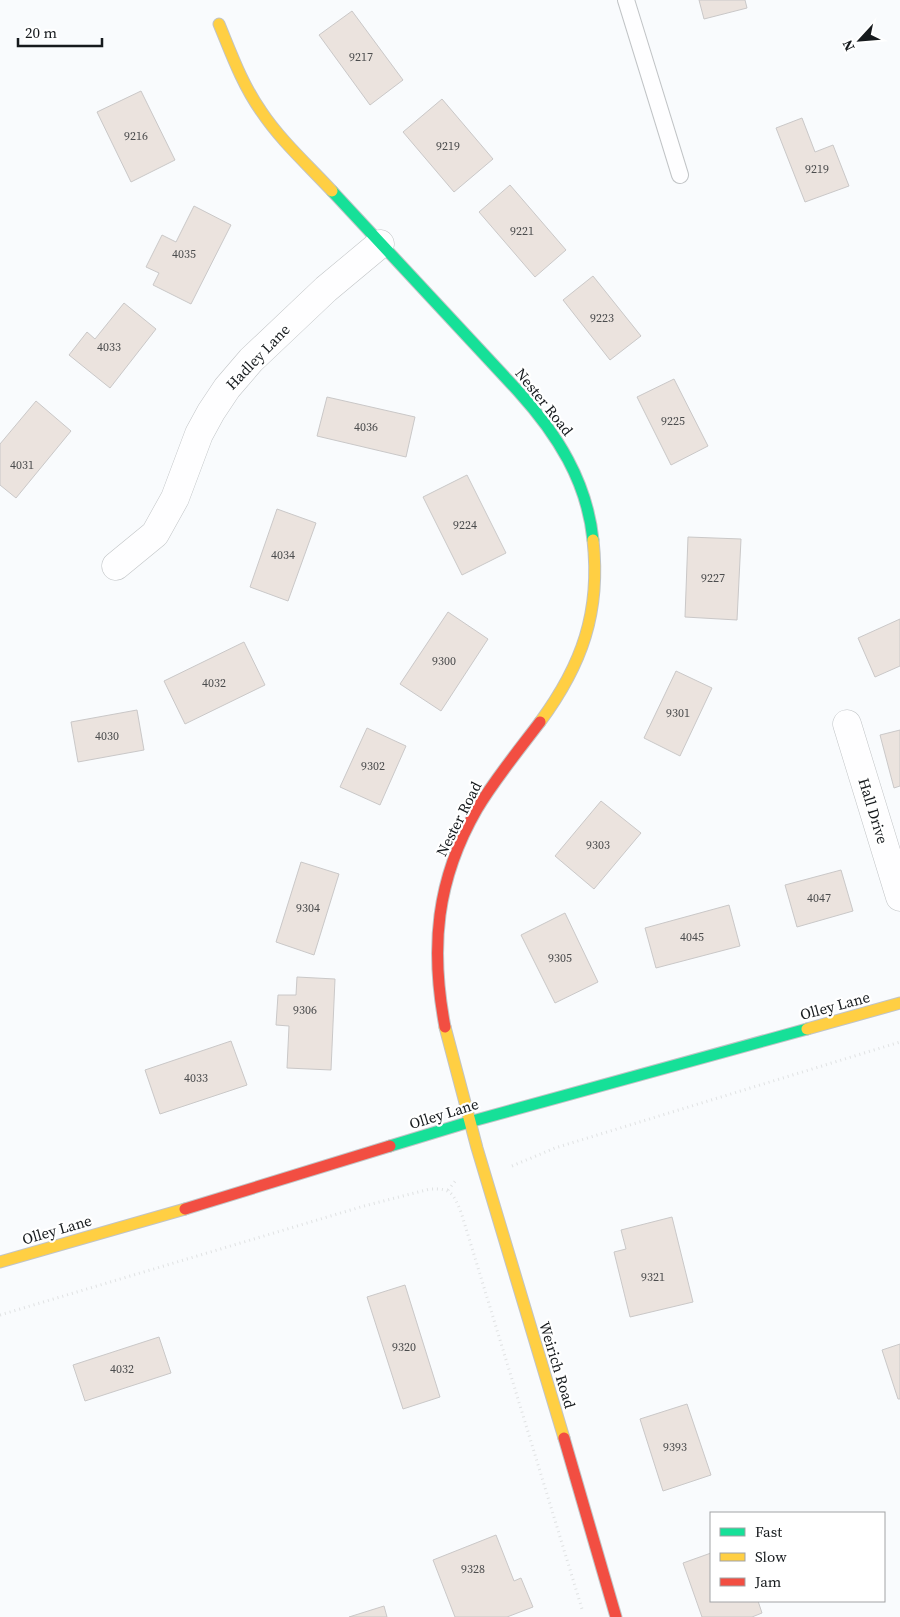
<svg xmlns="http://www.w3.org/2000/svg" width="900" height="1617" font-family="'Source Serif 4',serif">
<rect width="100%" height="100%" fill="#f9fbfd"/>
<g fill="#ebe3de" stroke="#cac8c8">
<path d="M699,0H745L747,8L704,19Z"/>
<path d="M352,11L403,80L370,105L319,35Z"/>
<path d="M141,91L175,160L131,182L97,112Z"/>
<path d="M442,99L493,159L454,192L403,132Z"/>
<path d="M802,118L815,152L833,145L849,186L805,202L776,128Z"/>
<path d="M510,185L566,250L535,277L479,212Z"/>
<path d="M194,206L231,225L191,304L153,285L159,273L146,267L162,235L176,242Z"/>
<path d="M593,276L641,336L610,360L563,300Z"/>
<path d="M124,303L156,329L110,388L69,355L87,332L95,339Z"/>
<path d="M674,379L708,446L671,465L637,397Z"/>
<path d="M327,397L415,417L406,457L317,436Z"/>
<path d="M36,401L71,431L16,498L0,485V444Z"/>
<path d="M467,475L506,553L462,575L423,497Z"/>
<path d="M277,509L316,523L288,601L250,587Z"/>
<path d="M688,537L741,539L737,620L685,617Z"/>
<path d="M448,612L488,639L441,711L400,684Z"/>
<path d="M900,619V666L875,677L858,638Z"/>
<path d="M244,642L265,685L185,724L164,681Z"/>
<path d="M676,671L712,688L680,756L644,738Z"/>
<path d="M137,710L144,750L78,762L71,722Z"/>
<path d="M367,728L406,746L380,805L340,787Z"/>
<path d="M900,730V786L894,788L880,735Z"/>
<path d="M601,801L641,833L594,889L555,856Z"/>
<path d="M301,862L339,874L314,955L276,942Z"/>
<path d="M841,870L853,911L797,927L785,885Z"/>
<path d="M729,905L740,946L656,968L645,928Z"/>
<path d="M565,913L598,982L555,1003L521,935Z"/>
<path d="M297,977L335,979L331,1070L287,1068L289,1026L276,1025L278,995H296Z"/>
<path d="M231,1041L247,1085L160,1114L145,1070Z"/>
<path d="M672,1217L693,1302L630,1317L614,1252L626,1249L621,1230Z"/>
<path d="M405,1285L440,1397L403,1409L367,1297Z"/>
<path d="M159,1337L171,1373L85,1401L73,1365Z"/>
<path d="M900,1344V1399H898L882,1350Z"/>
<path d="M687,1404L711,1475L663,1491L640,1419Z"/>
<path d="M496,1535L514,1581L521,1578L533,1607L507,1617H455L433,1560Z"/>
<path d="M711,1553V1601H758L762,1613L752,1617H702L683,1563Z"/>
<path d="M384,1606L387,1617H349Z"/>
</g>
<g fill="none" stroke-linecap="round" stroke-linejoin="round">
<g stroke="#c1c4c6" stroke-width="18">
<path id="lane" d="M626,0L680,175"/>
</g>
<g stroke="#c1c4c6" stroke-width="29">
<g id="street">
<path d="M116,566L155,534L175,498L199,434L211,412L227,388L251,360L326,289L380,244"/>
<path d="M847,724L900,897"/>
</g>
</g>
<g stroke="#c1c4c6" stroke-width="13">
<g id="fast">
<path d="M332,191L518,391C557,434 587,481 593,540"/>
<path d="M390,1146L469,1122L807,1029"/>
</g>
</g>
<g stroke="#c1c4c6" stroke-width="13">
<g id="slow">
<path d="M219,24C231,53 242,84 261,111C281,141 308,165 332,191"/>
<path d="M540,722C582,665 601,612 593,540"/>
<path d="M445,1027L477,1148L564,1438"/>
<path d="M807,1029L900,1003"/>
<path d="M0,1262L185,1209"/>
</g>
</g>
<g stroke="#c1c4c6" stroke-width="13">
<g id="jam">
<path d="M445,1027C430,948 436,880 477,809C495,779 518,751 540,722"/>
<path d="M185,1209L390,1146"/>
<path d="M564,1438L616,1617"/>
</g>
</g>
<g stroke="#e0e2e3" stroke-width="3" stroke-dasharray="1 4" stroke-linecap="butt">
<path d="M512,1166L555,1148L900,1042"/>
<path d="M448,1190L457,1179"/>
<path d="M0,1315L364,1206L430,1189C451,1188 453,1193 461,1212L582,1609"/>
</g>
<use href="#lane" stroke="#fefeff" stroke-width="16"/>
<use href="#street" stroke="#fefeff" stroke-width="28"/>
<use href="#fast" stroke="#16e098" stroke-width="11"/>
<use href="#slow" stroke="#ffcf43" stroke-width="11"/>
<use href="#jam" stroke="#f24e42" stroke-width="11"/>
</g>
<g text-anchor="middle" stroke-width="4.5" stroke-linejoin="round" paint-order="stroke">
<g font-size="12" fill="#4b4c4d">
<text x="361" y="61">9217</text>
<text x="136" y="140">9216</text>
<text x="448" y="150">9219</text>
<text x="817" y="173">9219</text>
<text x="522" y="235">9221</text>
<text x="184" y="258">4035</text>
<text x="602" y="322">9223</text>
<text x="109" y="351">4033</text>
<text x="673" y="425">9225</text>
<text x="366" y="431">4036</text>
<text x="22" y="469">4031</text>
<text x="465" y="529">9224</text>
<text x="283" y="559">4034</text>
<text x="713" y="582">9227</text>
<text x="444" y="665">9300</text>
<text x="214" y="687">4032</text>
<text x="678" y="717">9301</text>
<text x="107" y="740">4030</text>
<text x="373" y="770">9302</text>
<text x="598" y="849">9303</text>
<text x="819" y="902">4047</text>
<text x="308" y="912">9304</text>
<text x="692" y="941">4045</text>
<text x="560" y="962">9305</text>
<text x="305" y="1014">9306</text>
<text x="196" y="1082">4033</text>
<text x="653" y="1281">9321</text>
<text x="404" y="1351">9320</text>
<text x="122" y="1373">4032</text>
<text x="675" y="1451">9393</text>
<text x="473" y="1573">9328</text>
</g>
<g font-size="15" fill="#161a1d" stroke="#fff">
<text transform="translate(258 357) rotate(-46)" y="5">Hadley Lane</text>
<text transform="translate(544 402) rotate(51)" y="5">Nester Road</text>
<text transform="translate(873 811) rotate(73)" y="5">Hall Drive</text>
<text transform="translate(459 819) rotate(-63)" y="5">Nester Road</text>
<text transform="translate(835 1006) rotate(-15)" y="5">Olley Lane</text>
<text transform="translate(444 1114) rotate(-17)" y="5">Olley Lane</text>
<text transform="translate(57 1230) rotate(-16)" y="5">Olley Lane</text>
<text transform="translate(557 1365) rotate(73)" y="5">Weirich Road</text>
</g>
</g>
<rect x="710" y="1512" width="175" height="90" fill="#ffffff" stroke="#a2a3a5"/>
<rect x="720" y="1528" width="25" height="8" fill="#16e098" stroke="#a2a3a5"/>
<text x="755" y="1537" font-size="15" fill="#161a1d">Fast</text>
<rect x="720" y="1553" width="25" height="8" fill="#ffcf43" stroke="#a2a3a5"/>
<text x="755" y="1562" font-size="15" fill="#161a1d">Slow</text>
<rect x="720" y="1578" width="25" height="8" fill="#f24e42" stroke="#a2a3a5"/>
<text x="755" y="1587" font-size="15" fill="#161a1d">Jam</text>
<g transform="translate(860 40) rotate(244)" stroke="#ffffff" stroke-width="4" paint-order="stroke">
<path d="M0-4L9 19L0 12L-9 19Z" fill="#161a1d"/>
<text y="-8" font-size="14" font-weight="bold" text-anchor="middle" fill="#161a1d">N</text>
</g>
<path d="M18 38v8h84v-8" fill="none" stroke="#161a1d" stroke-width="2.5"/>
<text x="25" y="38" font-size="15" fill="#161a1d" stroke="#ffffff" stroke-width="4" paint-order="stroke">20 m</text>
</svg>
